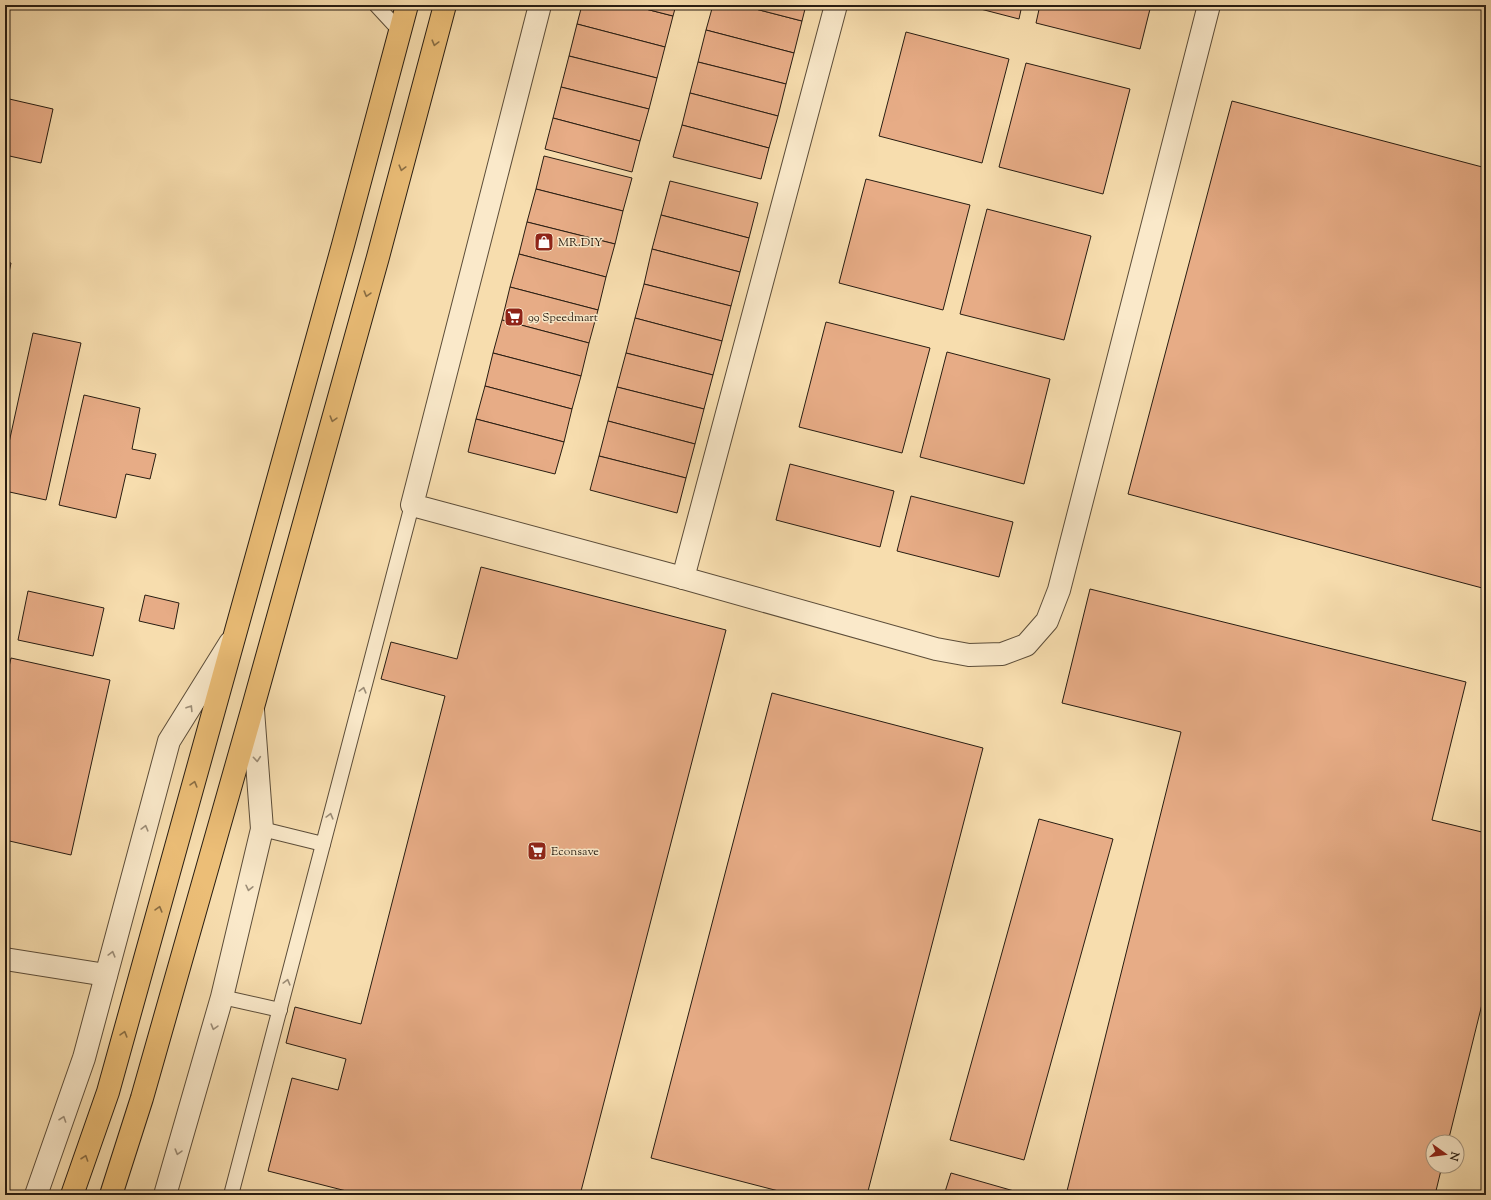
<svg xmlns="http://www.w3.org/2000/svg" width="1491" height="1200" font-family="'Sorts Mill Goudy',serif">
<rect width="100%" height="100%" fill="#f7ddae"/>
<filter id="stains"><feTurbulence type="fractalNoise" baseFrequency=".005" numOctaves="4"/><feColorMatrix values="0 0 0 0 .2 0 0 0 0 .09 0 0 0 0 .02 0 0 0 .5 -.17"/></filter>
<radialGradient id="worn" r=".72"><stop offset=".6" stop-color="#630" stop-opacity="0"/><stop offset="1" stop-color="#630" stop-opacity=".3"/></radialGradient>
<g fill="#e7ac86" stroke="#281d12">
<path d="M582,5H630L673,16L665,47L577,24Z"/>
<path d="M630,5H676L673,16Z"/>
<path d="M713,5H740L802,21L794,53L706,30Z"/>
<path d="M740,5H806L802,21Z"/>
<path d="M965,5H1022L1019,19Z"/>
<path d="M1040,5H1151L1140,49L1036,23Z"/>
<path d="M577,24L665,47L657,78L569,56Z"/>
<path d="M706,30L794,53L786,84L698,62Z"/>
<path d="M906,32L1009,59L982,163L879,136Z"/>
<path d="M569,56L657,78L649,109L561,87Z"/>
<path d="M698,62L786,84L778,116L690,93Z"/>
<path d="M1026,63L1130,89L1103,194L999,167Z"/>
<path d="M561,87L649,109L640,141L553,118Z"/>
<path d="M690,93L778,116L769,148L682,125Z"/>
<path d="M5,98L53,109L41,163L5,155Z"/>
<path d="M1232,101L1486,168V589L1128,494Z"/>
<path d="M553,118L640,141L632,172L545,149Z"/>
<path d="M682,125L769,148L761,179L673,157Z"/>
<path d="M544,156L632,178L623,211L536,189Z"/>
<path d="M866,179L970,205L943,310L839,283Z"/>
<path d="M670,181L758,203L749,238L661,215Z"/>
<path d="M536,189L623,211L615,244L527,222Z"/>
<path d="M987,209L1091,236L1064,340L960,314Z"/>
<path d="M661,215L749,238L740,272L652,249Z"/>
<path d="M527,222L615,244L606,277L519,254Z"/>
<path d="M652,249L740,272L731,306L644,284Z"/>
<path d="M519,254L606,277L598,310L510,287Z"/>
<path d="M5,262L11,263L5,291Z"/>
<path d="M644,284L731,306L722,341L635,318Z"/>
<path d="M510,287L598,310L589,343L502,320Z"/>
<path d="M635,318L722,341L713,375L626,353Z"/>
<path d="M502,320L589,343L581,376L493,353Z"/>
<path d="M826,322L930,348L902,453L799,427Z"/>
<path d="M33,333L81,343L46,500L5,491V461Z"/>
<path d="M947,352L1050,379L1024,484L920,457Z"/>
<path d="M493,353L581,376L572,409L485,386Z"/>
<path d="M626,353L713,375L704,409L617,387Z"/>
<path d="M485,386L572,409L564,442L476,419Z"/>
<path d="M617,387L704,409L695,444L608,421Z"/>
<path d="M84,395L140,408L132,449L156,454L150,479L126,474L116,518L59,505Z"/>
<path d="M476,419L564,442L555,474L468,452Z"/>
<path d="M608,421L695,444L686,478L599,456Z"/>
<path d="M599,456L686,478L677,513L590,490Z"/>
<path d="M790,464L894,491L880,547L776,520Z"/>
<path d="M911,496L1013,522L999,577L897,551Z"/>
<path d="M481,567L726,630L580,1195H362L268,1171L292,1078L338,1090L346,1059L286,1043L295,1007L361,1024L445,696L381,679L391,642L457,659Z"/>
<path d="M1090,589L1466,682L1432,820L1486,833V988L1448,1142H1433V1166H1442L1435,1195H1066L1181,732L1062,703Z"/>
<path d="M28,591L104,608L93,656L18,640Z"/>
<path d="M145,595L179,603L174,629L139,621Z"/>
<path d="M11,658L110,680L71,855L5,840V685Z"/>
<path d="M772,693L983,748L867,1195H794L651,1158Z"/>
<path d="M1039,819L1113,839L1024,1160L950,1140Z"/>
<path d="M951,1173L1028,1195H944Z"/>
</g>
<g fill="none" stroke-linecap="round" stroke-linejoin="round">
<g stroke="#5c4d39" stroke-width="16">
<g id="service">
<path d="M376,5L400,31"/>
<path d="M262,829L323,844"/>
<path d="M222,997L280,1010"/>
<path d="M231,1195L412,505"/>
</g>
</g>
<g stroke="#5c4d39" stroke-width="24">
<g id="minor">
<path d="M540,5L412,505L683,578L936,649L969,655L1002,654L1026,645L1047,621L1059,590L1209,5"/>
<path d="M683,578L836,5"/>
<path d="M5,959L106,975"/>
<path d="M36,1195L84,1058L169,741L230,643"/>
<path d="M165,1195L222,997L262,829L253,710"/>
</g>
</g>
<g stroke="#281d12" stroke-width="24">
<g id="primary">
<path d="M72,1195L108,1092L343,245L407,5"/>
<path d="M111,1195L142,1098L253,707L378,257L445,5"/>
</g>
</g>
<use href="#service" stroke="#fae9ca" stroke-width="14"/>
<use href="#minor" stroke="#fae9ca" stroke-width="22"/>
<use href="#primary" stroke="#ecbe77" stroke-width="22"/>
</g>
<defs><path id="oneway-chevron" d="M-2-3.5L2.5 0L-2 3.5" fill="none" stroke-width="1.6" stroke-linecap="round" stroke-linejoin="round"/></defs>
<g stroke="#8a6e44">
<use href="#oneway-chevron" transform="translate(435 43) rotate(105)"/>
<use href="#oneway-chevron" transform="translate(402 168) rotate(105)"/>
<use href="#oneway-chevron" transform="translate(367 294) rotate(106)"/>
<use href="#oneway-chevron" transform="translate(333 419) rotate(106)"/>
<use href="#oneway-chevron" transform="translate(194 784) rotate(-74)"/>
<use href="#oneway-chevron" transform="translate(159 909) rotate(-74)"/>
<use href="#oneway-chevron" transform="translate(124 1034) rotate(-74)"/>
<use href="#oneway-chevron" transform="translate(85 1158) rotate(-71)"/>
</g>
<g stroke="#9c8d77">
<use href="#oneway-chevron" transform="translate(363 690) rotate(-75)"/>
<use href="#oneway-chevron" transform="translate(190 708) rotate(-58)"/>
<use href="#oneway-chevron" transform="translate(257 759) rotate(85)"/>
<use href="#oneway-chevron" transform="translate(330 816) rotate(-75)"/>
<use href="#oneway-chevron" transform="translate(145 828) rotate(-75)"/>
<use href="#oneway-chevron" transform="translate(249 888) rotate(103)"/>
<use href="#oneway-chevron" transform="translate(112 954) rotate(-75)"/>
<use href="#oneway-chevron" transform="translate(287 982) rotate(-75)"/>
<use href="#oneway-chevron" transform="translate(214 1027) rotate(106)"/>
<use href="#oneway-chevron" transform="translate(63 1119) rotate(-71)"/>
<use href="#oneway-chevron" transform="translate(178 1152) rotate(106)"/>
</g>
<defs>
<g id="shop-square" transform="scale(1)"><rect x="-9" y="-9" width="18" height="18" rx="4" fill="#8f2418" stroke="#fae9ca"/><path d="M-5-2.5h2.3a2.7 3.5 0 0 1 5.4 0H5L5.5 6h-11ZM-1.5-2.5h3a1.5 2.3 0 0 0-3 0Z" fill="#fff"/></g>
<g id="supermarket-square" transform="scale(1)"><rect x="-9" y="-9" width="18" height="18" rx="4" fill="#8f2418" stroke="#fae9ca"/><path d="M-6-5.5h2.5l.6 2H6L4.5 2H-2.5L-4.4-4H-6ZM-1.5 3.2a1.3 1.3 0 1 0 .1 0ZM3 3.2a1.3 1.3 0 1 0 .1 0Z" fill="#fff"/></g>
</defs>
<g fill-rule="evenodd">
<use href="#shop-square" x="544" y="242"/>
<use href="#supermarket-square" x="514" y="317"/>
<use href="#supermarket-square" x="537" y="851"/>
</g>
<g text-anchor="middle" stroke-width="3" stroke-linejoin="round" paint-order="stroke">
<g font-size="12" fill="#281d12" stroke="#fae9ca" text-anchor="start">
<text x="558" y="246">MR.DIY</text>
<text x="528" y="321">99 Speedmart</text>
<text x="551" y="855">Econsave</text>
</g>
</g>
<rect width="1491" height="1200" fill="none" stroke="#f7ddae" stroke-width="20"/>
<rect x="6" y="6" width="1479" height="1188" fill="none" stroke="#281d12" stroke-width="2"/>
<rect x="10" y="10" width="1471" height="1180" fill="none" stroke="#281d12"/>
<g transform="translate(1445 1154) rotate(104)"><circle r="19" fill="#fae9ca" stroke="#a69780"/>
<path d="M0-3L7 15L0 10L-7 15Z" fill="#8f2418"/>
<text y="-6" font-size="11" font-weight="bold" text-anchor="middle" fill="#281d12">N</text>
</g>
<rect width="100%" height="100%" filter="url(#stains)"/>
<rect width="100%" height="100%" fill="url(#worn)"/>
</svg>
